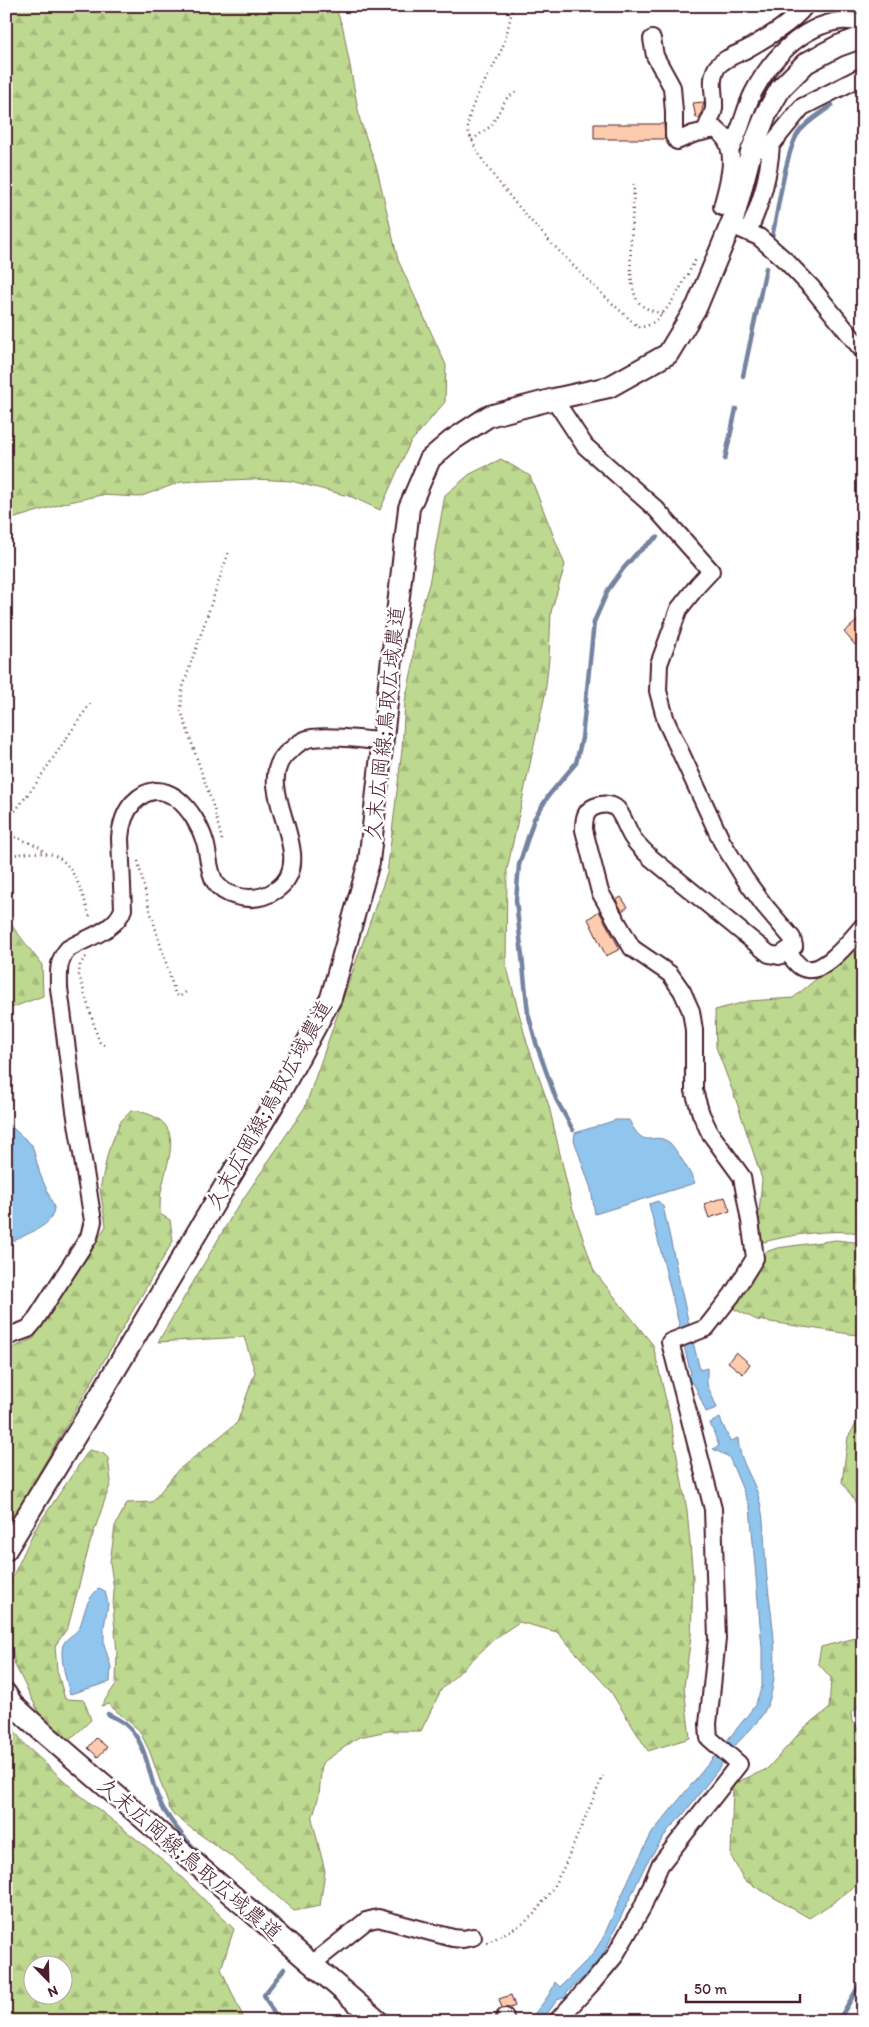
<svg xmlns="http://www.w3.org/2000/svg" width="869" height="2027" font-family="Itim,'Klee One',sans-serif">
<defs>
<pattern id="forest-firs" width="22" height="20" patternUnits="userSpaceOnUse" patternTransform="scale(1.25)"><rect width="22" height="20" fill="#bdd88f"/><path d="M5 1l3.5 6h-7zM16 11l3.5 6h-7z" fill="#a4b97c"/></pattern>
</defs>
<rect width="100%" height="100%" fill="#fff"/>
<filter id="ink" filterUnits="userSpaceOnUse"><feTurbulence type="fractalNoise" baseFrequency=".02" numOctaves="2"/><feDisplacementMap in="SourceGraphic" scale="10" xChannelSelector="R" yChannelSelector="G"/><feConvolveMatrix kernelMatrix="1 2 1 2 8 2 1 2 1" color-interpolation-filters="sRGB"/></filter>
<g filter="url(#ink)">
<g fill="url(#forest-firs)" stroke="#847c5d" fill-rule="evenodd">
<path d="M6,6H335L343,28L360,120L377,169L398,260L446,365L445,402L410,443L380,510L352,497L291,481L254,479L181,482L139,497L101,495L65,503L12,519L6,529Z"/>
<path d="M501,459L530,476L565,565L551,612L549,658L545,695L507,870L506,964L527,1043L549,1106L572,1206L594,1271L653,1345L669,1413L687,1510L693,1577L691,1637L684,1687L690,1738L648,1751L609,1689L557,1632L519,1622L494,1639L441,1690L421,1731H388L359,1737L322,1763L319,1795L312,1819L325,1871L320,1906L294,1911L231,1856L188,1826L171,1812L149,1750L139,1730L108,1704L101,1706L116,1684L117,1653L113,1608L114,1590L110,1562L115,1526L127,1503L152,1502L178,1470L237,1423L255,1372L244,1337L158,1342L233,1214L305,1107L387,873L402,750L405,701L413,665L415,629L429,584L445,495L470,474Z"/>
<path d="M6,918L42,965L43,996L11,1008L6,1006Z"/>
<path d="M863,936V1233C829,1229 793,1234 760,1243L757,1237L762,1179L737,1103L716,1047L715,1010L749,1001L793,998L847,954Z"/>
<path d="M132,1110C185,1119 171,1148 162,1187C160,1195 160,1205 160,1214L170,1220L173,1241L6,1530V1351L34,1338L106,1226L100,1189L108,1152L120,1122Z"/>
<path d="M836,1240L863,1243V1336L757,1320L728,1306L763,1253L777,1248Z"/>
<path d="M863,1413V1509L859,1508L842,1482L848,1437Z"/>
<path d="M89,1450L103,1453L108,1458L111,1482L90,1543L68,1627L55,1646L57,1670L65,1699L84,1700L91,1720L76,1734L67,1740L41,1717L15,1665L6,1618V1591L34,1531Z"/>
<path d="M863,1636V1704L851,1713L852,1722L863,1733V1880L834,1902L809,1918L744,1880L731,1856L733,1784L767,1769L805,1727L829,1709L831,1678L818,1663L821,1647Z"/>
<path d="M6,1719L25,1745L79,1794L168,1864L234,1929L221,1969L245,2021H6ZM32,1964H62V1994H32Z"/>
</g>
<g fill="#90c5ee" stroke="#7483a0">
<path d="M616,1120H629C646,1154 652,1129 670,1143C676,1149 692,1175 695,1183L595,1214L591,1189L574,1140L575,1133Z"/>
<path d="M6,1122L32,1145L40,1174L54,1207C54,1230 20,1233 6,1247Z"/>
<path d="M658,1201L663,1206L689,1325L680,1328L649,1204Z"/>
<path d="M692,1338L700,1370L707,1368V1384L717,1408L706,1412L695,1386L685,1377L691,1374L683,1342Z"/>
<path d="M720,1418L730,1441L738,1438C739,1463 755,1479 760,1502C765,1523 764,1546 766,1567C769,1608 783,1665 768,1704C758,1729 730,1744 720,1767L682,1816L669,1829L646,1864L601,1959L591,1971L566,1993L569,1996L557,2000L542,2021H529C538,2008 550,1997 555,1982L560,1987L592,1955L603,1938L632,1872L652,1833L747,1716L755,1705L762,1687V1648L750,1507L729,1457L713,1449L719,1446L710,1423Z"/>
<path d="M99,1588L105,1591L108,1604L104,1627V1644L111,1667L110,1682L70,1694C67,1684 58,1652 64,1643C68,1636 77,1634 80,1626C87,1607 84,1603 99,1588Z"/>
</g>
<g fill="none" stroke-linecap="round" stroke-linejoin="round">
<g stroke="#7483a0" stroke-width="4.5">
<path d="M772,237C778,211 785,156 797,135C805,122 821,114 832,105"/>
<path d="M743,376L766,268"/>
<path d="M725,459L736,409"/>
<path d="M573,1130L556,1099L536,1043L528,1013L516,900L519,865L534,819L549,795L576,763L582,738L594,622L608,590L623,569L636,554L657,537"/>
<path d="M108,1714C113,1717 120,1720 125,1724C151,1745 147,1783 164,1810C192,1856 240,1888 280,1922"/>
<path d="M278,2021L264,1995L284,1969"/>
<path d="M837,2021L843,2013L863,1979"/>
</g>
</g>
<g fill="#fdcbad" stroke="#4a1f2b">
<path d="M704,102L701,115L700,118H696L693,103Z"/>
<path d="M594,124H664L665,139H594Z"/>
<path d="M863,616V638L855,645L844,632Z"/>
<path d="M621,897L628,907L622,911L616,900Z"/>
<path d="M599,911L620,949L606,956L588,919Z"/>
<path d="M725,1197L730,1211L709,1218L704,1204Z"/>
<path d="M736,1352L750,1364L743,1374L728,1362Z"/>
<path d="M96,1738L107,1747L98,1757L88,1748Z"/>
<path d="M511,1995L515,2006L510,2008H502L499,1999Z"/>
</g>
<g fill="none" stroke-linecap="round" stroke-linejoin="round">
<g stroke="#4a1f2b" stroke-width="20">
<g id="minor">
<path d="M652,39L655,56L672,87L674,112V136L677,141L693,134L715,129C742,145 728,183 722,207"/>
<path d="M706,130C708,122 713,116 714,108C715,94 709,80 717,67C724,58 738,54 747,49C766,38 791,24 805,6"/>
<path d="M730,150C741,132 744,111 753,93C770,60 801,26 840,21C847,20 855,22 863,22"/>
<path d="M751,152L771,145L802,107L863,76"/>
<path d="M731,225L759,237L787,262L812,288L863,351"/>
<path d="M748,232C761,204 769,175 771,145"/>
<path d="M554,399L585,446L656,509L711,571L698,585L679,609L659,664L658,691L666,721L722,842L745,879L764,905L792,938L794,946L779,956L769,954L651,858C644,851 637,845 632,837C627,829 623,816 617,809C611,803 601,804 594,807C585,811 584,819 584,830L600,892L632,948L670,974L682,991L691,1011L694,1030V1091L701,1114L710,1133L742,1177L750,1221L755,1258L732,1295L706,1328L670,1342L713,1509L717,1639L708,1724L709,1738L739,1764L660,1865L642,1908L614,1957L594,1981L557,2021"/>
<path d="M787,952C791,956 796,964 801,967C822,979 850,940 863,926"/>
<path d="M6,1337L28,1329L34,1322L89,1237L93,1221L75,1111L59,988C59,973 57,961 68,949C85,938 116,931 123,909L120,838C121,825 124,813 133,803C164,770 196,812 205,842C209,855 208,870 215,882C220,890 228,894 236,896C250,900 264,898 276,890C325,856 243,782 292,749C297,744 304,739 312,738C334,735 361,740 383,741"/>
<path d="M312,1964L366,1921L378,1918L453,1938L463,1939L473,1937"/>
<path d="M505,2021V2017"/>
</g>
</g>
<g stroke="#4a1f2b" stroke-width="24">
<g id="tertiary">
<path d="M6,1550L104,1389L276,1100L331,998L369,862L409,508L430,459L451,441L489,416L554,399L609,387L668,354L697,306L734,217L751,152L767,112L781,88L806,63L838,46L863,37"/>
<path d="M6,1694L13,1705L44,1733L378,2021"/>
</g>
</g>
<g stroke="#4a1f2b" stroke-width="2.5" stroke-dasharray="1 4" stroke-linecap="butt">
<path d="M513,6C509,23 506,42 498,57C488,78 472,99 468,123C463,162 605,300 639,327C662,329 686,277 696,259"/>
<path d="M472,140L491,126L506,99L517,91"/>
<path d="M634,184C634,211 624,282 638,301C643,309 654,311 662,314"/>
<path d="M6,823L35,785L91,702"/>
<path d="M6,833L40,847L45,853"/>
<path d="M222,840L214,809L181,711L182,690L229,551"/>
<path d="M6,856C19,854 35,851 49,854C75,859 83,898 91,920"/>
<path d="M138,861L147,900L175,993L179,997L186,992"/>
<path d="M86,957L80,964L79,975L97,1035L100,1043L104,1045"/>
<path d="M487,1943L524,1923L535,1913L552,1889L564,1867L603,1776"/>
</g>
<use href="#minor" stroke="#fff" stroke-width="16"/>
<use href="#tertiary" stroke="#fff" stroke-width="20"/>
</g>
</g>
<g text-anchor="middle" stroke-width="5" stroke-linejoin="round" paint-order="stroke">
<g font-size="21" fill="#4a1f2b" stroke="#fff">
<text transform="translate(385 723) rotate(-84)" y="7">久末広岡線;鳥取広域農道</text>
<text transform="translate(269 1105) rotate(-61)" y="7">久末広岡線;鳥取広域農道</text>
<text transform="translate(190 1859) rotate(41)" y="7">久末広岡線;鳥取広域農道</text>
</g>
</g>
<rect width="869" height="2027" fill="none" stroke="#fff" stroke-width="25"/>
<rect x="12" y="12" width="844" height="2002" fill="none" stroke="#4a1f2b" stroke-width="2" filter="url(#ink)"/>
<g transform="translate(48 1980) rotate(157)"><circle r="24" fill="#ffffff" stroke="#b7a5aa"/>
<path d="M0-4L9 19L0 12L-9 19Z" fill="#4a1f2b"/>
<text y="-8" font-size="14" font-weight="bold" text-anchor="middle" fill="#4a1f2b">N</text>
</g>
<path d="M686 1994v8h114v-8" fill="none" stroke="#4a1f2b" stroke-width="2.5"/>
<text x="694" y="1994" font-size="15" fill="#4a1f2b" stroke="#ffffff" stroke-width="4" paint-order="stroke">50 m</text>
</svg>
